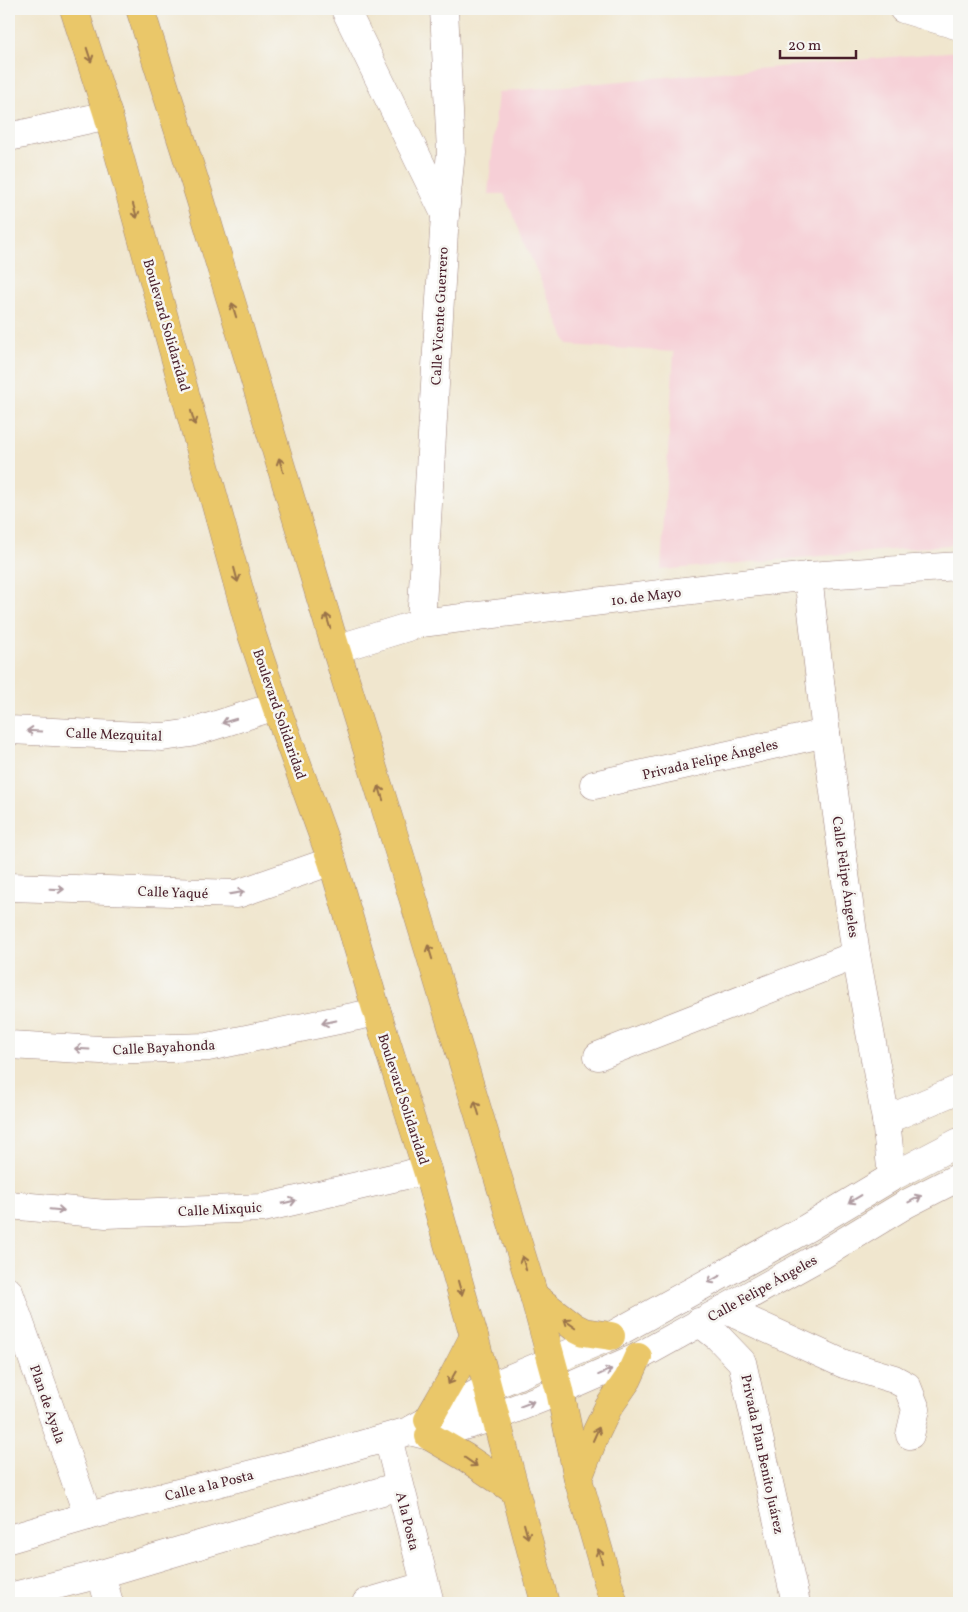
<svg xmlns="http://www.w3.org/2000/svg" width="968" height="1612" font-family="Vollkorn,serif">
<rect width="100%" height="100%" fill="#f6f6f2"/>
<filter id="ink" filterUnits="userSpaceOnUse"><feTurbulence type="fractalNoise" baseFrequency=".02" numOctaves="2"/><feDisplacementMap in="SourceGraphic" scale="10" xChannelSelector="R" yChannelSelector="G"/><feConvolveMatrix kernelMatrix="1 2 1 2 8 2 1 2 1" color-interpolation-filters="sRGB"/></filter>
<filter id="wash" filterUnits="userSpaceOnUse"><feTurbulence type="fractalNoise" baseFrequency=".0096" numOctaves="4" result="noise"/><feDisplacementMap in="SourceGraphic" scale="20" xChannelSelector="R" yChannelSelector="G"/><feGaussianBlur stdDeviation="1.12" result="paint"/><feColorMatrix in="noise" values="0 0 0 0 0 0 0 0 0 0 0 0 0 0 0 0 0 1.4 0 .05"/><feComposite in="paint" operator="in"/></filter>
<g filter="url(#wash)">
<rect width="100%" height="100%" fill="#f0e6ce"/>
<path fill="#f6cfd6" d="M959,51V544L661,570L674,352L568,345L504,194H488L498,92Z"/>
</g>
<g filter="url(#ink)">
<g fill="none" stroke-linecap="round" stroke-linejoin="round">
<g stroke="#9d827c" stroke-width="29">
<g id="minor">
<path d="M345,9L445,214"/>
<path d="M903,9L959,26"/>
<path d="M9,137L108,115"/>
<path d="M808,576L826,733L856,955L886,1120L892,1177"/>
<path d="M421,623L445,214L451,152L444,9"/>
<path d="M336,649L421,623L808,576L959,566"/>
<path d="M9,730L163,737L191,733L276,706"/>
<path d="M594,785L826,733"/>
<path d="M9,887L237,894L332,861"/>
<path d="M9,1045L101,1050L208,1047L377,1012"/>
<path d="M598,1056L856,955"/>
<path d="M886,1120L959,1089"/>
<path d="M9,1205L106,1214L263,1208L427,1170"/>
<path d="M9,1292L88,1516"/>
<path d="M724,1309L844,1364L894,1379L907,1386L916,1409L910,1435"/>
<path d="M699,1322L718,1337L742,1362L796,1603"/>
<path d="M413,1432L429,1436L494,1417L560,1391L638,1357L822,1255L906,1204L959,1177"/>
<path d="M388,1438L430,1603"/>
<path d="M9,1539L88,1516L319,1457L409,1431L487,1388L611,1336L807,1228L892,1177L959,1142"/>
<path d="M101,1574L109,1603"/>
<path d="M9,1597L101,1574L399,1486"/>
<path d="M366,1603L424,1586"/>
</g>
</g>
<g stroke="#9d827c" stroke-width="29">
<g id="major">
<path d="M74,9L108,115L251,632L276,706L332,861L377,1012L427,1170L474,1336L545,1603"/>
<path d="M140,9L200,198L336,649L395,839L534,1296L560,1391L578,1479L614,1603"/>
<path d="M534,1296L574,1327L584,1332L611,1336"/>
<path d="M428,1420L454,1375L474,1336"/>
<path d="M429,1436L465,1457L515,1491"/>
<path d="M578,1479L595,1435L608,1408L628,1379L638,1357"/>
</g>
</g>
<use href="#minor" stroke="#fff" stroke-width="28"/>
<use href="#major" stroke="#eac769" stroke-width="28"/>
</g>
<defs><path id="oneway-shaft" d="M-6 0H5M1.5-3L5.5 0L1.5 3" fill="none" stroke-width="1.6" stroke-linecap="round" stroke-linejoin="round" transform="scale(1.25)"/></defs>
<g stroke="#9a734a">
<use href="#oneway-shaft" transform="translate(89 55) rotate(72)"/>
<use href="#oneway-shaft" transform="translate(135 211) rotate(74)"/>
<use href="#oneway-shaft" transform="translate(234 310) rotate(-107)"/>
<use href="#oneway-shaft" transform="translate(193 418) rotate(74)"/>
<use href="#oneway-shaft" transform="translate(281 465) rotate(-107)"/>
<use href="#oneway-shaft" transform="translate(236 575) rotate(75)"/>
<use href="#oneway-shaft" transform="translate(328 621) rotate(-107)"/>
<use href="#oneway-shaft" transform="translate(381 793) rotate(-107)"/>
<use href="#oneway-shaft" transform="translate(430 952) rotate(-107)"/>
<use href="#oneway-shaft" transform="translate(477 1108) rotate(-107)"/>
<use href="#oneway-shaft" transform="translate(524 1263) rotate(-107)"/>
<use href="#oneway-shaft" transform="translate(460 1288) rotate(74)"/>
<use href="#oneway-shaft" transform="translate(570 1323) rotate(-145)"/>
<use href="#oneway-shaft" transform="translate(452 1378) rotate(120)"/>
<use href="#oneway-shaft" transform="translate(596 1434) rotate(-66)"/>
<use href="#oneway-shaft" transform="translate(471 1462) rotate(35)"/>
<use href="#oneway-shaft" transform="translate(526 1531) rotate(75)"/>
<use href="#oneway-shaft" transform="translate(600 1556) rotate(-106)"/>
</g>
<g stroke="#ae9aa0">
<use href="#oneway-shaft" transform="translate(229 721) rotate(163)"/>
<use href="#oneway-shaft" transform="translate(34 731) rotate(-177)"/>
<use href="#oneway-shaft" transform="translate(57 889) rotate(2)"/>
<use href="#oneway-shaft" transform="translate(237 893) rotate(-9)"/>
<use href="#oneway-shaft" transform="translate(329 1022) rotate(168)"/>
<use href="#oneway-shaft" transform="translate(82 1049) rotate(-177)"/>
<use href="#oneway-shaft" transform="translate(855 1199) rotate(149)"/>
<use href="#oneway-shaft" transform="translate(915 1199) rotate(-27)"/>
<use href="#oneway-shaft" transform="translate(289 1202) rotate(-13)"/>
<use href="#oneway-shaft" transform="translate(57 1210) rotate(5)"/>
<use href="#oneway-shaft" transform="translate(714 1279) rotate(151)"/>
<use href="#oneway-shaft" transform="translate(605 1372) rotate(-24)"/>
<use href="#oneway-shaft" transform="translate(527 1404) rotate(-21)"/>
</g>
</g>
<g text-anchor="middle" stroke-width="5" stroke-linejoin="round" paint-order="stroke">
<g font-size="14" fill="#4a1f2b" stroke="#f6f6f2">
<text transform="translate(439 316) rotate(-87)" y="5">Calle Vicente Guerrero</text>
<text transform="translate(167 325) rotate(74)" y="5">Boulevard Solidaridad</text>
<text transform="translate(646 596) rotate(-7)" y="5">1o. de Mayo</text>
<text transform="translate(280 714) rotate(71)" y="5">Boulevard Solidaridad</text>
<text transform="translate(114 734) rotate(2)" y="5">Calle Mezquital</text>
<text transform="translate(710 759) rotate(-13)" y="5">Privada Felipe Ángeles</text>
<text transform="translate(846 877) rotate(82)" y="5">Calle Felipe Ángeles</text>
<text transform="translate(173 892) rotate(2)" y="5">Calle Yaqué</text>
<text transform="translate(164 1047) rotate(-3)" y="5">Calle Bayahonda</text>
<text transform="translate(404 1099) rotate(72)" y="5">Boulevard Solidaridad</text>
<text transform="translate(220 1209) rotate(-3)" y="5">Calle Mixquic</text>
<text transform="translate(762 1288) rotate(-29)" y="5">Calle Felipe Ángeles</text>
<text transform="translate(48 1404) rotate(71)" y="5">Plan de Ayala</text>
<text transform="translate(763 1454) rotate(78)" y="5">Privada Plan Benito Juárez</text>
<text transform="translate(209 1485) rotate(-14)" y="5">Calle a la Posta</text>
<text transform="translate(408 1521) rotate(76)" y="5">A la Posta</text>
</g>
</g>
<rect width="968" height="1612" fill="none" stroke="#f6f6f2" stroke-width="30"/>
<path d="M780 50v8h76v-8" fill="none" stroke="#4a1f2b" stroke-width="2.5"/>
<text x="788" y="50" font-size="15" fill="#4a1f2b" stroke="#f6f6f2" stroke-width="4" paint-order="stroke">20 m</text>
</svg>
